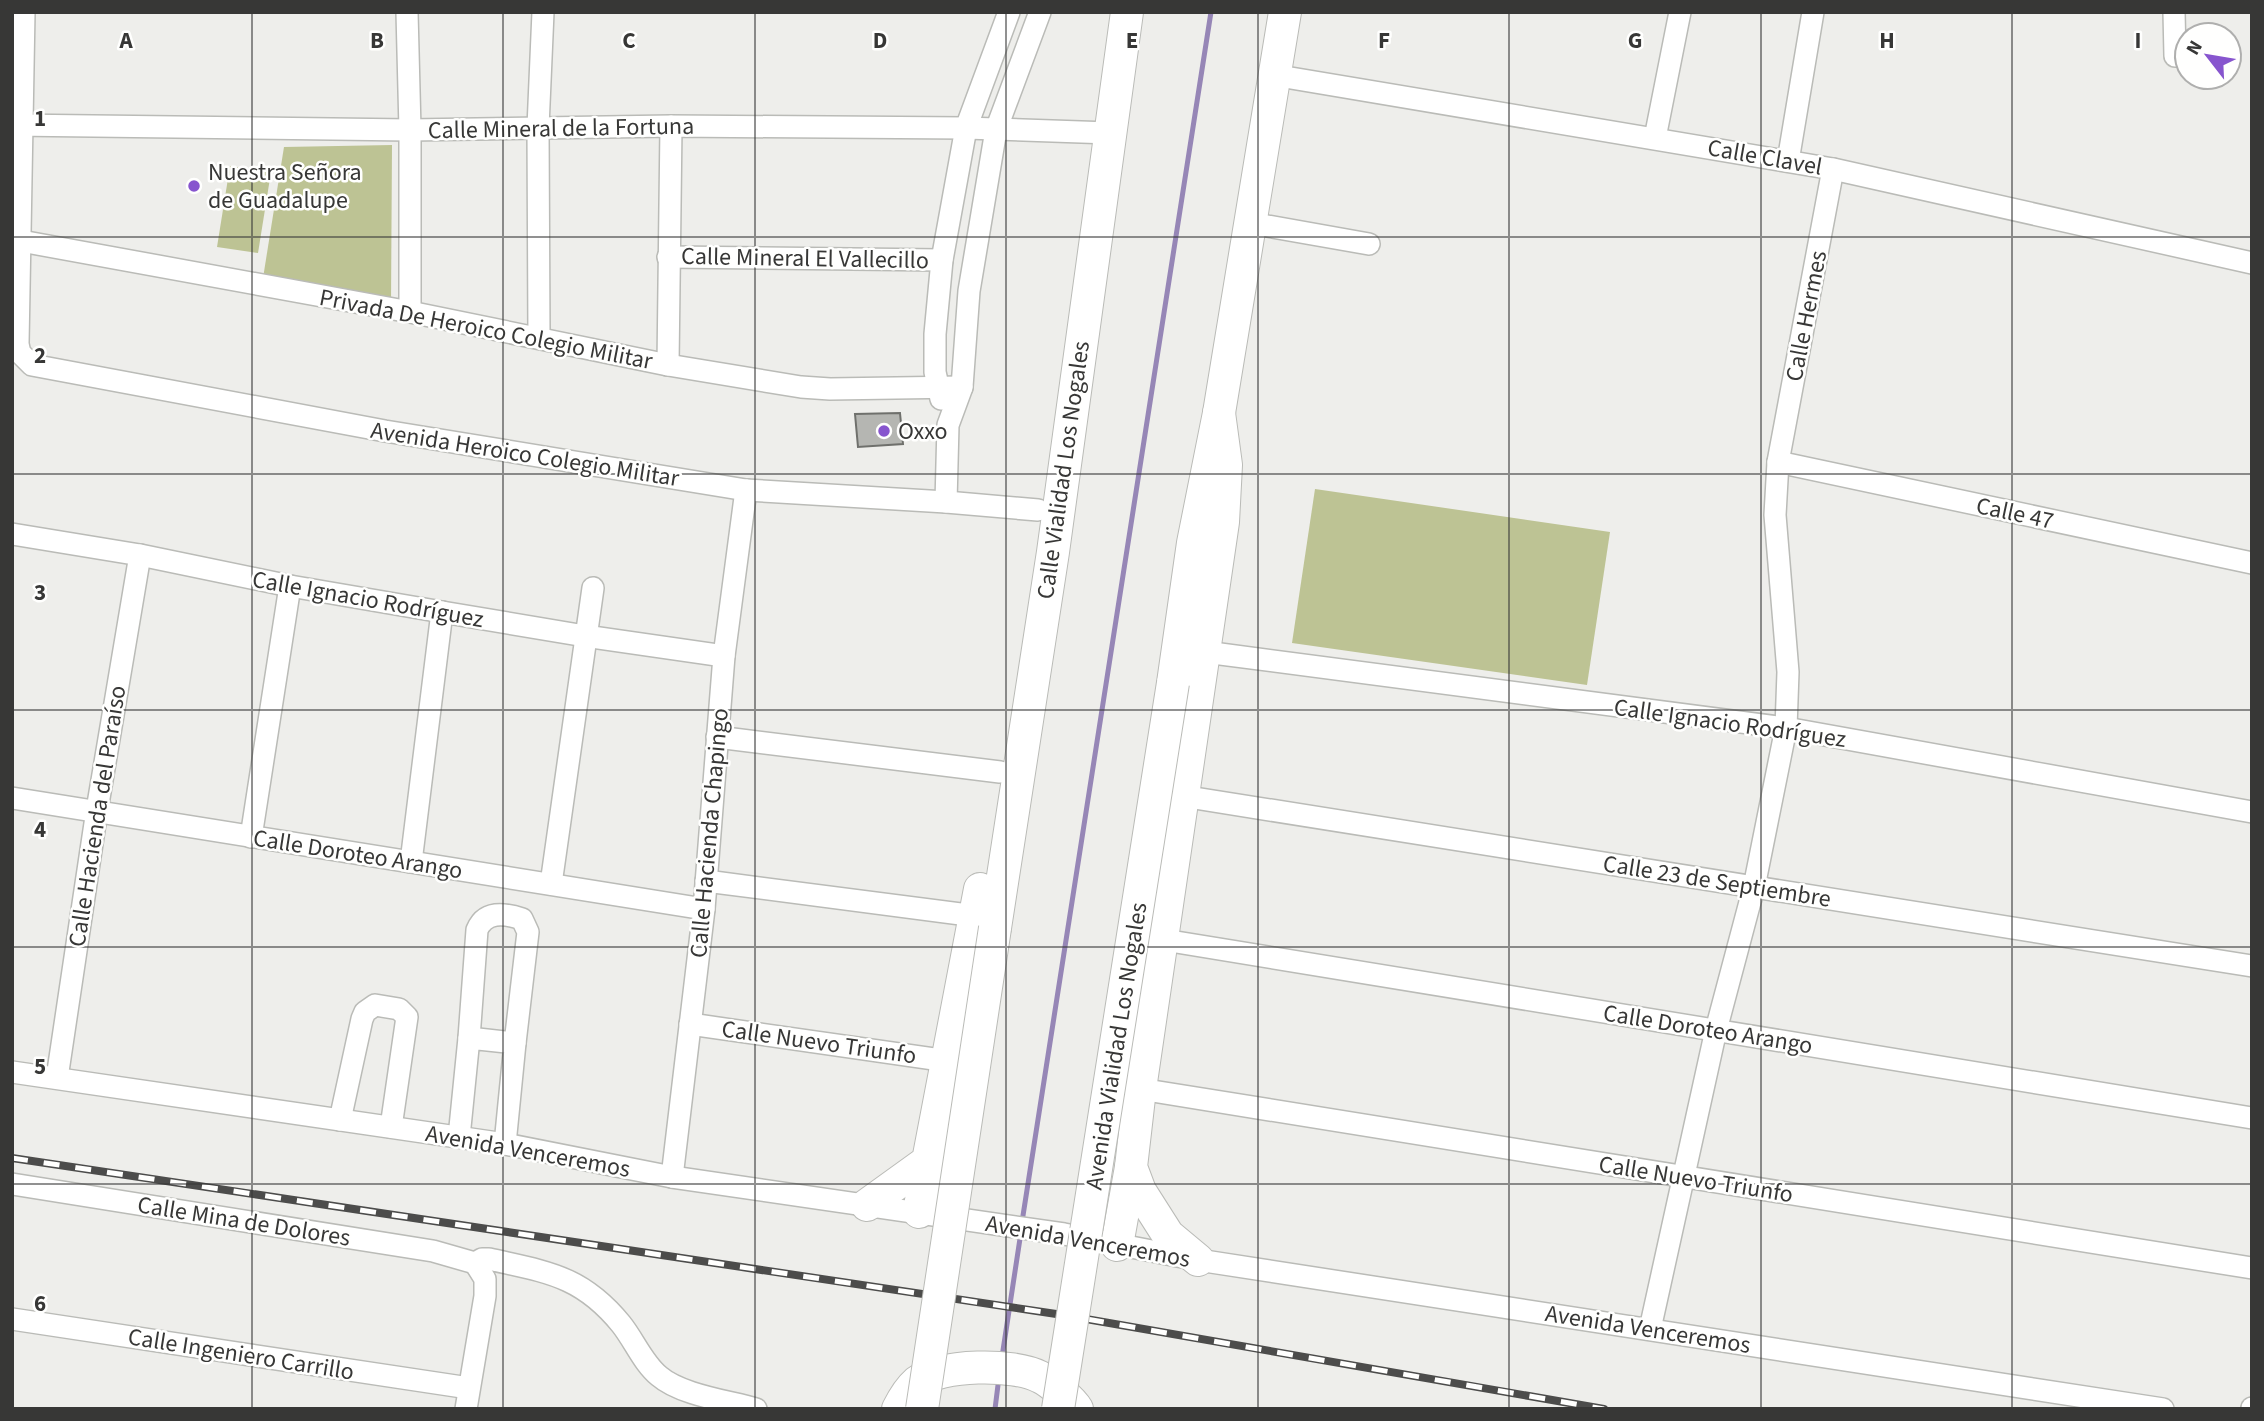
<svg xmlns="http://www.w3.org/2000/svg" width="2264" height="1421" font-family="'Source Sans 3',sans-serif">
<rect width="100%" height="100%" fill="#eeeeeb"/>
<g fill="#bdc394">
<path d="M392,145L391,304L263,278L284,147Z"/>
<path d="M230,166L271,172L258,253L217,247Z"/>
<path d="M1315,489L1610,532L1587,685L1292,643Z"/>
</g>
<g fill="none" stroke-linecap="round" stroke-linejoin="round">
<g stroke="#9686b6" stroke-width="5">
<path d="M1022,1222L1211,12"/>
<path d="M1002,1357L1021,1232"/>
<path d="M995,1409L999,1377"/>
</g>
</g>
<path fill="#b5b6b2" stroke="#6f706c" stroke-width="2" d="M900,413L903,444L858,447L855,414Z"/>
<g fill="none" stroke-linecap="round" stroke-linejoin="round">
<g stroke="#babbb7" stroke-width="24">
<g id="minor">
<path d="M24,12L18,344L20,353L32,365L385,431L746,490L946,502L1038,510"/>
<path d="M407,12L410,130V312"/>
<path d="M2174,12L2175,56"/>
<path d="M1273,75L1833,169L2252,263"/>
<path d="M12,125L410,130L671,126L966,128L1110,133"/>
<path d="M1655,138L1680,12"/>
<path d="M1788,161L1813,12"/>
<path d="M1250,223L1369,244"/>
<path d="M12,244L21,241L410,312L668,365L801,387L830,389L962,387"/>
<path d="M668,257L942,260"/>
<path d="M539,338L538,127L543,12"/>
<path d="M668,365L671,126"/>
<path d="M941,399L935,372V334L942,260L966,128L1009,12"/>
<path d="M1778,462L2252,563"/>
<path d="M946,502L948,425L962,387L969,291L996,130L1040,12"/>
<path d="M12,534L140,555L290,586L442,612L585,636L724,656"/>
<path d="M1205,652L1786,728L2252,812"/>
<path d="M717,737L1000,772"/>
<path d="M1182,796L2252,966"/>
<path d="M12,798L704,909"/>
<path d="M251,837L290,586"/>
<path d="M411,862L442,612"/>
<path d="M706,881L976,916"/>
<path d="M551,884L593,588"/>
<path d="M1164,940L2252,1118"/>
<path d="M690,1024L948,1061"/>
<path d="M469,1038L477,930C485,911 504,913 522,919L528,932L515,1043"/>
<path d="M12,1072L505,1144L672,1177L1064,1234L1198,1260L2163,1409"/>
<path d="M57,1078L97,810L140,555"/>
<path d="M1140,1089L2252,1268"/>
<path d="M340,1120L362,1019L365,1012L375,1005L399,1009L407,1017L391,1127"/>
<path d="M459,1137L469,1038L515,1043L505,1144"/>
<path d="M672,1177L704,909L724,656L746,490"/>
<path d="M12,1184L433,1251L475,1263"/>
<path d="M475,1263L482,1259H489C546,1272 581,1275 621,1324C634,1340 643,1363 659,1376C681,1395 728,1401 756,1409"/>
<path d="M12,1319L469,1388"/>
<path d="M1650,1329L1716,1030L1754,887L1786,728L1788,672L1775,515L1778,462L1833,169"/>
<path d="M466,1409L485,1296V1279L475,1263"/>
<path d="M2252,1409V1408"/>
</g>
</g>
<g stroke="#babbb7" stroke-width="34">
<g id="highway">
<path d="M1173,683L1193,543L1219,413L1285,12"/>
<path d="M995,928L1053,552L1127,12"/>
<path d="M867,1205L928,1161L980,889"/>
<path d="M919,1212L928,1161"/>
<path d="M1117,1245L1131,1167"/>
<path d="M1198,1260L1168,1235L1140,1191L1131,1167L1140,1089L1223,522L1226,465L1219,413"/>
<path d="M898,1409C903,1399 909,1389 917,1382C942,1364 1013,1363 1040,1377C1049,1381 1072,1400 1077,1409"/>
</g>
</g>
<use href="#minor" stroke="#fff" stroke-width="21"/>
<use href="#highway" stroke="#fff" stroke-width="32"/>
<g stroke="#4c4c4b" stroke-width="8">
<path id="rail" d="M12,1158L1063,1315L1604,1409"/>
</g>
<use href="#rail" stroke="#fffffe" stroke-width="5" stroke-dasharray="16" stroke-linecap="butt"/>
<g stroke="#babbb7" stroke-width="34" stroke-linecap="butt">
<g id="highway-bridge">
<path d="M922,1409L995,928"/>
<path d="M1058,1409L1173,683"/>
</g>
</g>
<use href="#highway-bridge" stroke="#fff" stroke-width="32"/>
</g>
<path fill="none" stroke="#373736" stroke-width="2" stroke-opacity="0.55" d="M252,12V1409M503,12V1409M755,12V1409M1006,12V1409M1258,12V1409M1509,12V1409M1761,12V1409M2012,12V1409M12,237H2252M12,474H2252M12,710H2252M12,947H2252M12,1184H2252"/>
<g fill="#8755ce" stroke="#fffffe" stroke-width="2.5">
<circle cx="194" cy="186" r="7"/>
<circle cx="884" cy="431" r="7"/>
</g>
<g text-anchor="middle" stroke-width="5" stroke-linejoin="round" paint-order="stroke">
<g font-size="24" fill="#373736" stroke="#fffffe">
<text transform="translate(561 128) rotate(-1)" y="8">Calle Mineral de la Fortuna</text>
<text transform="translate(1765 157) rotate(10)" y="8">Calle Clavel</text>
<text transform="translate(805 258) rotate(1)" y="8">Calle Mineral El Vallecillo</text>
<text transform="translate(1806 316) rotate(-79)" y="8">Calle Hermes</text>
<text transform="translate(486 329) rotate(11)" y="8">Privada De Heroico Colegio Militar</text>
<text transform="translate(525 454) rotate(9)" y="8">Avenida Heroico Colegio Militar</text>
<text transform="translate(1063 470) rotate(-82)" y="8">Calle Vialidad Los Nogales</text>
<text transform="translate(2015 513) rotate(12)" y="8">Calle 47</text>
<text transform="translate(368 599) rotate(10)" y="8">Calle Ignacio Rodríguez</text>
<text transform="translate(1730 723) rotate(8)" y="8">Calle Ignacio Rodríguez</text>
<text transform="translate(97 816) rotate(-81)" y="8">Calle Hacienda del Paraíso</text>
<text transform="translate(709 833) rotate(-85)" y="8">Calle Hacienda Chapingo</text>
<text transform="translate(358 854) rotate(9)" y="8">Calle Doroteo Arango</text>
<text transform="translate(1717 881) rotate(9)" y="8">Calle 23 de Septiembre</text>
<text transform="translate(1708 1029) rotate(9)" y="8">Calle Doroteo Arango</text>
<text transform="translate(819 1042) rotate(8)" y="8">Calle Nuevo Triunfo</text>
<text transform="translate(1116 1046) rotate(-81)" y="8">Avenida Vialidad Los Nogales</text>
<text transform="translate(528 1151) rotate(10)" y="8">Avenida Venceremos</text>
<text transform="translate(1696 1179) rotate(9)" y="8">Calle Nuevo Triunfo</text>
<text transform="translate(244 1221) rotate(9)" y="8">Calle Mina de Dolores</text>
<text transform="translate(1088 1241) rotate(10)" y="8">Avenida Venceremos</text>
<text transform="translate(1648 1329) rotate(9)" y="8">Avenida Venceremos</text>
<text transform="translate(241 1354) rotate(9)" y="8">Calle Ingeniero Carrillo</text>
</g>
<g font-size="24" fill="#373736" stroke="#fffffe" text-anchor="start">
<text x="208" y="180">Nuestra Señora<tspan x="208" dy="28">de Guadalupe</tspan></text>
<text x="898" y="439">Oxxo</text>
</g>
</g>
<g font-size="23" text-anchor="middle" font-weight="bold" fill="#373736" stroke="#fffffe" stroke-width="5" stroke-linejoin="round" paint-order="stroke">
<text x="126" y="48">A</text>
<text x="377" y="48">B</text>
<text x="629" y="48">C</text>
<text x="880" y="48">D</text>
<text x="1132" y="48">E</text>
<text x="1384" y="48">F</text>
<text x="1635" y="48">G</text>
<text x="1887" y="48">H</text>
<text x="2138" y="48">I</text>
<text x="40" y="126">1</text>
<text x="40" y="363">2</text>
<text x="40" y="600">3</text>
<text x="40" y="837">4</text>
<text x="40" y="1074">5</text>
<text x="40" y="1311">6</text>
</g>
<rect width="2264" height="1421" fill="none" stroke="#373736" stroke-width="28"/>
<g transform="translate(2208 56) rotate(301)"><circle r="33" fill="#fffffe" stroke="#afafae" stroke-width="2"/>
<path d="M0-5L12 26L0 18L-12 26Z" fill="#8755ce"/>
<text y="-10" font-size="19" font-weight="bold" text-anchor="middle" fill="#373736">N</text>
</g>
</svg>
